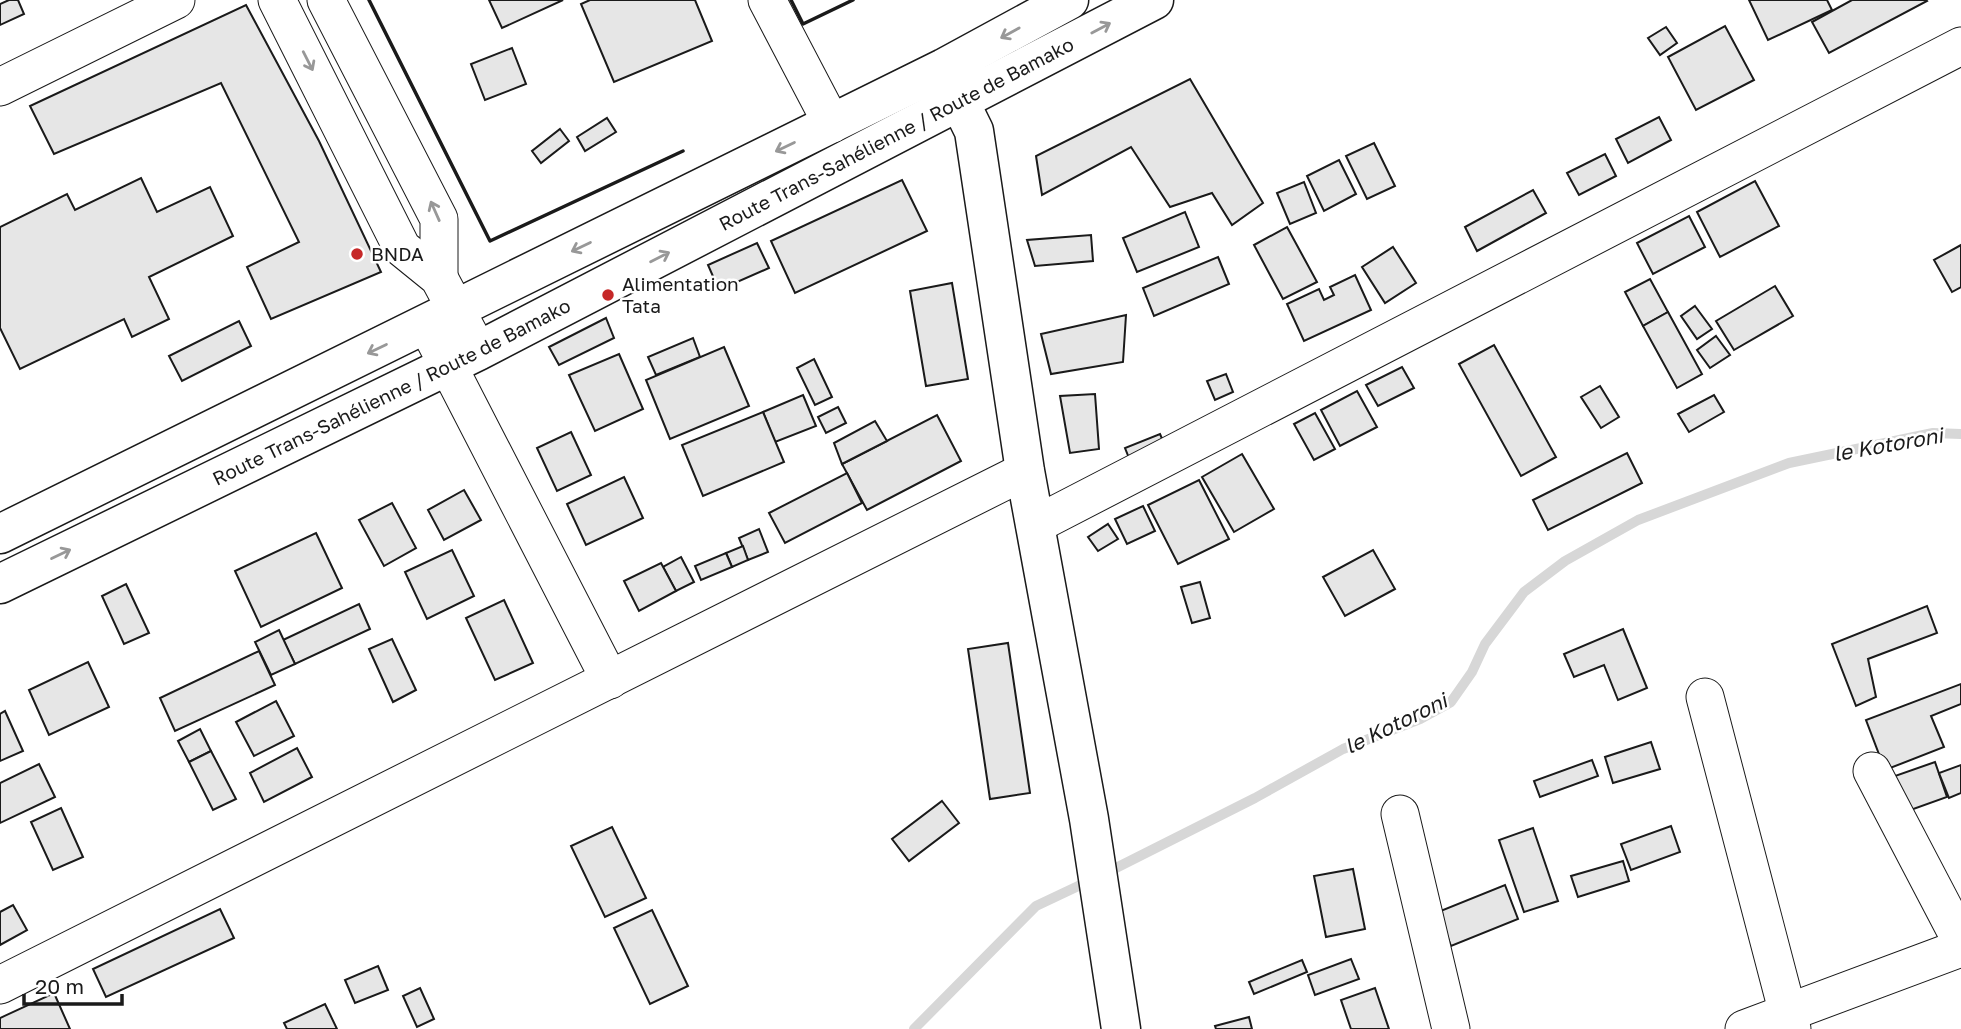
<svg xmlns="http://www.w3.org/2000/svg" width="1961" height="1029" font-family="'Golos Text',sans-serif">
<rect width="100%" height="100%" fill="#fff"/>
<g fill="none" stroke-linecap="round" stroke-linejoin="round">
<g stroke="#d7d7d7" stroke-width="10">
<path d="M1104,874L1255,798L1343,749L1420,719L1451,702L1472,672L1485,644L1524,592L1565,561L1638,520L1789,463L1933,433L1961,434"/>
<path d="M914,1029L1036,906L1091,880"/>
</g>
</g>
<g fill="#e6e6e6" stroke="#1a1a1a" stroke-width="2">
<path d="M9,0H18L24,14L0,25V4Z"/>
<path d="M489,0H563L502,28Z"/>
<path d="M590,0H695L712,41L614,82L581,4Z"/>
<path d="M1749,0H1827L1832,10L1768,40Z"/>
<path d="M1852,0H1926L1927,1L1829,53L1812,22Z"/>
<path d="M246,5L319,141L381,272L271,319L247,267L299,242L221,83L54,154L30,106Z"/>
<path d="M1725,26L1754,80L1696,110L1668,57Z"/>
<path d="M1666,27L1677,43L1660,55L1648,38Z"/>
<path d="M512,48L526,84L485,100L471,64Z"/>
<path d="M1190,79L1263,203L1232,225L1212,193L1170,207L1131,147L1042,195L1036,156Z"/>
<path d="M1659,117L1671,140L1628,163L1616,139Z"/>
<path d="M607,118L616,132L585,151L577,137Z"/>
<path d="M560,129L569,141L541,163L532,151Z"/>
<path d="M1374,143L1395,186L1367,199L1346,156Z"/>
<path d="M1605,154L1616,176L1579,195L1567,173Z"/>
<path d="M1339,160L1356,194L1324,211L1307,176Z"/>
<path d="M141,178L157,212L210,187L233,236L149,277L169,319L132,337L124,319L20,369L0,328V227L67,194L75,210Z"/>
<path d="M902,180L927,231L795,293L771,241Z"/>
<path d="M1755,181L1779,226L1720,257L1697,212Z"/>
<path d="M1304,182L1316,213L1290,224L1277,193Z"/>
<path d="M1533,190L1546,213L1477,251L1465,227Z"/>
<path d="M1185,212L1199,247L1137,272L1123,238Z"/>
<path d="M1689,216L1705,247L1653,274L1637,243Z"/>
<path d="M1287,227L1317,282L1283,299L1254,245Z"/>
<path d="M1091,235L1093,261L1035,266L1027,240Z"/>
<path d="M757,243L769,268L719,290L708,265Z"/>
<path d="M1961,245V287L1952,292L1934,260Z"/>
<path d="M1393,247L1416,283L1385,303L1362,267Z"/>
<path d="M1218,257L1229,284L1154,316L1143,288Z"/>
<path d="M1355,275L1371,310L1304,341L1287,304L1319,289L1324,300L1334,295L1330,287Z"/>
<path d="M1650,279L1668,312L1643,326L1625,292Z"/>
<path d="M952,283L968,379L926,386L910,291Z"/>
<path d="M1775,286L1793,316L1734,350L1716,321Z"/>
<path d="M1695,306L1712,329L1697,339L1681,316Z"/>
<path d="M1668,312L1702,374L1677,388L1643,326Z"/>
<path d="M1126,315L1123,362L1051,374L1041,334Z"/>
<path d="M606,318L614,338L559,365L549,347Z"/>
<path d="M239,321L251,346L182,381L169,356Z"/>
<path d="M1716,336L1730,355L1710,368L1697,350Z"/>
<path d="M693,338L700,357L656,375L648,357Z"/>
<path d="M1494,345L1556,457L1521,476L1459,364Z"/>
<path d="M724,347L749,406L670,439L646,380Z"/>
<path d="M619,354L643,409L595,431L569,375Z"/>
<path d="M814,359L832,397L815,405L797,368Z"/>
<path d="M1402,367L1414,388L1378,406L1366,385Z"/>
<path d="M1226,374L1233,392L1215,400L1207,381Z"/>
<path d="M1600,386L1619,417L1601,428L1581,397Z"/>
<path d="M1357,391L1377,427L1340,446L1321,410Z"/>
<path d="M1095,394L1099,449L1070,453L1060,396Z"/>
<path d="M803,395L816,426L775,442L763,412Z"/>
<path d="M1714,395L1724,412L1689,432L1678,414Z"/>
<path d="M838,407L846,423L826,433L818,417Z"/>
<path d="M763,412L784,462L703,496L682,445Z"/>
<path d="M1315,413L1335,449L1314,460L1294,424Z"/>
<path d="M937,415L961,461L867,510L842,464Z"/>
<path d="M875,421L887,441L842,464L834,443Z"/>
<path d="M571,432L591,475L557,491L537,448Z"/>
<path d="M1160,434L1166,448L1131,463L1125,448Z"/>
<path d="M1627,453L1642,483L1548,530L1533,500Z"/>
<path d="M1242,454L1274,509L1234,532L1202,477Z"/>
<path d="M847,473L862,503L785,543L769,513Z"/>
<path d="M624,477L643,518L586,545L567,504Z"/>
<path d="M1199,480L1229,539L1178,564L1148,505Z"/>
<path d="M464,490L481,520L444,540L428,510Z"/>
<path d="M392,503L416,548L384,566L359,520Z"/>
<path d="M1143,506L1155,531L1127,544L1115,519Z"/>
<path d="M1108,524L1118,539L1098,551L1088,537Z"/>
<path d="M759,529L768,552L748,560L739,538Z"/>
<path d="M316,533L342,588L261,627L235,571Z"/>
<path d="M743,546L748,560L732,567L726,553Z"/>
<path d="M452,550L474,596L427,619L405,572Z"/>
<path d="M1373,550L1395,589L1345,616L1323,577Z"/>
<path d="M726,553L732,567L701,580L695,566Z"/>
<path d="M681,557L694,582L676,591L663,567Z"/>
<path d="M661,563L676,591L639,611L624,581Z"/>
<path d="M1200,582L1210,618L1192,623L1181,587Z"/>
<path d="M126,584L149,633L124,644L102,596Z"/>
<path d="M504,600L533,663L495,680L466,618Z"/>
<path d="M359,604L370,629L295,664L283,640Z"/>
<path d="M1927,606L1937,633L1868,659L1876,697L1856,706L1832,644Z"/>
<path d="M1623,629L1647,688L1618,700L1604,665L1574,677L1564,654Z"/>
<path d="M279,630L295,664L271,675L255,642Z"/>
<path d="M392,639L416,690L393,702L369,649Z"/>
<path d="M1008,643L1030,793L990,799L968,649Z"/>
<path d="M259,651L275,685L175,731L160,698Z"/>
<path d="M88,662L109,707L49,735L29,690Z"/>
<path d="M1961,684V704L1931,716L1944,747L1885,770L1866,720Z"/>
<path d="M276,701L294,736L254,756L236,722Z"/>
<path d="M5,711L23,751L0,761V714Z"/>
<path d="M200,729L211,751L189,762L178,741Z"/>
<path d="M1651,742L1660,769L1613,783L1605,757Z"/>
<path d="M297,748L312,777L264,802L250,773Z"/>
<path d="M211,751L236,799L213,810L189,762Z"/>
<path d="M1592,760L1598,776L1540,797L1534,781Z"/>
<path d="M1935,762L1947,797L1905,812L1892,777Z"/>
<path d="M39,764L55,797L0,823V783Z"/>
<path d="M1961,765V793L1949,798L1939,773Z"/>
<path d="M942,801L959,823L909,861L892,839Z"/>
<path d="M61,808L83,857L53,870L31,822Z"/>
<path d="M1671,826L1680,852L1631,870L1621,844Z"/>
<path d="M612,827L646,898L605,917L571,846Z"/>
<path d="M1533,828L1558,901L1524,912L1499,840Z"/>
<path d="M1623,861L1629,881L1578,897L1571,876Z"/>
<path d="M1353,869L1365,929L1326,937L1314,876Z"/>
<path d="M1505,885L1518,919L1451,946L1438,912Z"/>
<path d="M13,905L27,930L0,945V912Z"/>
<path d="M220,909L234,938L106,997L93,969Z"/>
<path d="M652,910L688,986L650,1004L614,928Z"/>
<path d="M1351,959L1359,979L1315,995L1308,975Z"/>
<path d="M1302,960L1307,972L1254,994L1249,982Z"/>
<path d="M378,966L388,990L355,1003L345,980Z"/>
<path d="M420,988L434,1019L417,1027L403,996Z"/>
<path d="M1375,988L1389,1029H1351L1341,1000Z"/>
<path d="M54,993L70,1029H0V1018Z"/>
<path d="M325,1004L337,1029H287L284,1023Z"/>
<path d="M1249,1017L1252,1029H1216L1215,1026Z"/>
</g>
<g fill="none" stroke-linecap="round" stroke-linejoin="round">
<g stroke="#1a1a1a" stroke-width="39">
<g id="minor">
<path d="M277,0L402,248L439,278L478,351"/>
<path d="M326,0L439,219V278"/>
<path d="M767,0L832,124"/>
<path d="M0,87L176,0"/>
<path d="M427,325L610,680"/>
<path d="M1035,525L1961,46"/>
<path d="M1705,697L1792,1029"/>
<path d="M1872,771L1961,941"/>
<path d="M1400,814L1451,1029"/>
<path d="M0,985L1025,471"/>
<path d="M1744,1029L1961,948"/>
</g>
</g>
<g stroke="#1a1a1a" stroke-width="41">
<path id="major" d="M944,70L974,131L1025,471L1089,819L1121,1029"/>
</g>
<g stroke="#1a1a1a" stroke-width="41">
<g id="highway">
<path d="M0,534L944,68L1069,0"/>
<path id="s1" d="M0,584L478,351L1154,0"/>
</g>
</g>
<use href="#minor" stroke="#fff" stroke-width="37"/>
<use href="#major" stroke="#fff" stroke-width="38"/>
<use href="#highway" stroke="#fff" stroke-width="38"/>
<g stroke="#1a1a1a" stroke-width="3.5">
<path d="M369,0L490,241L683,151"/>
<path d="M791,0L803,24L853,0"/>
</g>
</g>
<defs><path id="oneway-shaft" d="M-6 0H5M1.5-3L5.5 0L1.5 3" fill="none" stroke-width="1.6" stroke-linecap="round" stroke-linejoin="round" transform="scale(1.75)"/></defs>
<g stroke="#989898">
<use href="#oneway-shaft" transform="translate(1101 28) rotate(-28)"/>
<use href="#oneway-shaft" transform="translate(1010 33) rotate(151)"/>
<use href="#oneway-shaft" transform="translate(308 61) rotate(63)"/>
<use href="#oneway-shaft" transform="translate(785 147) rotate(154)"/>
<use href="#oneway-shaft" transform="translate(435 211) rotate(-114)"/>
<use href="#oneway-shaft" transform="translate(581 247) rotate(154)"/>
<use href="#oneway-shaft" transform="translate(660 257) rotate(-27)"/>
<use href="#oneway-shaft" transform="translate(377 349) rotate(154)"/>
<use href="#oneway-shaft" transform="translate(61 554) rotate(-26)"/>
</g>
<g fill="#c62828" stroke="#fff" stroke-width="2.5">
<circle cx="357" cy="254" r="7"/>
<circle cx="608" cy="295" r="7"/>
</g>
<g text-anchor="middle" stroke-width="5" stroke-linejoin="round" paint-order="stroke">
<g font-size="19" fill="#1a1a1a" stroke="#fff">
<text dy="7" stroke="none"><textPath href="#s1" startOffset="1003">Route Trans-Sahélienne / Route de Bamako</textPath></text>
<text dy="7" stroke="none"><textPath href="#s1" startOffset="436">Route Trans-Sahélienne / Route de Bamako</textPath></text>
</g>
<g font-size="19" fill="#1a1a1a" stroke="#fff" text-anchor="start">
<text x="371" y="261">BNDA</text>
<text x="622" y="291">Alimentation<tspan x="622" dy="22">Tata</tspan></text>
</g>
<g font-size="21" font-style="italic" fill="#1a1a1a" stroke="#fff">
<text transform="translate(1888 445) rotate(-10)" y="7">le Kotoroni</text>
<text transform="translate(1396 724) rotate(-26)" y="7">le Kotoroni</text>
</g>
</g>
<path d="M24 994v10h98v-10" fill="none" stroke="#1a1a1a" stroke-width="3.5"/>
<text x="35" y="994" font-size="21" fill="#1a1a1a" stroke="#ffffff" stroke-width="5" paint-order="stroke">20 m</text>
</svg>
